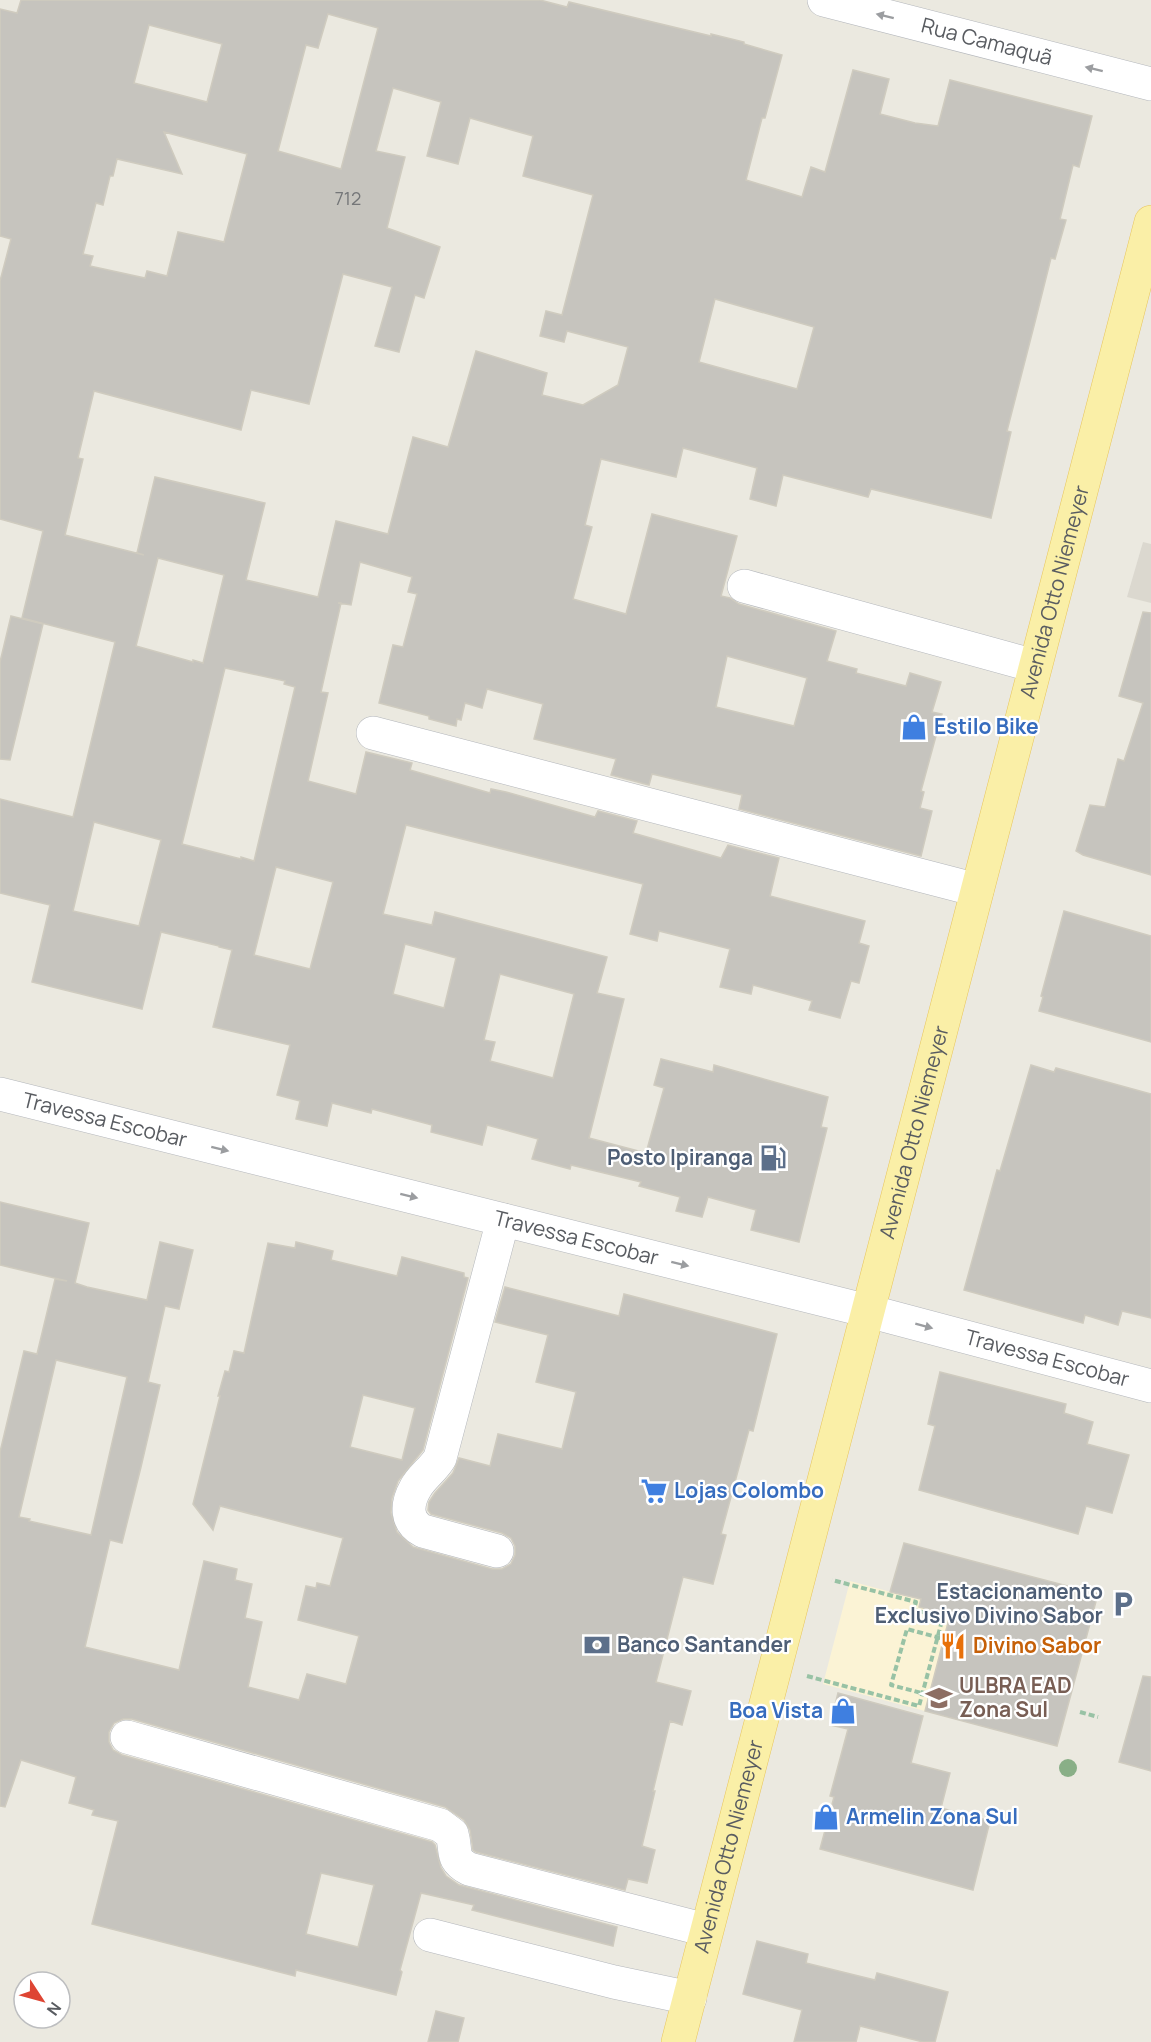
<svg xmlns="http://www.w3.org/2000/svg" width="1151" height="2042" font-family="Manrope,sans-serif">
<rect width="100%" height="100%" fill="#ebe9e0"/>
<path fill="#fbf3d5" d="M850,1581L1085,1644L1057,1746L823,1684Z"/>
<path fill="#dbd8cf" d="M1143,542L1151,544V603L1127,597Z"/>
<g fill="#c6c4be" stroke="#cfcbbf" stroke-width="1.5" fill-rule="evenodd">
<path d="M21,0H540L567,7L569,2L711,36V34L744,42V44L782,55L765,118H762L746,180L802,197L811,167L825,172L853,70L889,79L880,114L915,123L938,126L950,80L1092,116L1079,167L1073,165L1060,219L1066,220L1055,259L1051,258L1035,322L1007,431L1011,432L991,518L871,489L868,497L783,475L776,506L750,499L757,468L683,448L676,477L601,459L585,525L592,527L573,599L626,614L652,514L737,536L721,596L730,598L739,604L836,631L827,661L857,669L856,673L906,686L910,673L941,682L932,712L942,714L921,791L924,792L920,808L932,811L921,856L739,809L742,795L652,774L649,785L611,775L616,759L534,739L543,704L487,689L482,708L465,703L461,720L457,719L456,726L429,719V716L379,703L393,645L403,647L417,594L408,592L412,577L360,562L351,605L338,603H341L321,692L328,693L308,781L356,794L366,752L412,763L410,770L490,793L491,789L506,792L595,817L598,811L637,821L633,833L721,858L728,845L779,858L770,896L865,921L859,943L869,946L859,983L851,981L840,1018L809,1010L812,1001L753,985L751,994L720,987L730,949L659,931L657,941L630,934L643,884L406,825L383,914L432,925L435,912L607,957L597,993L624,999L589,1138L646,1153L664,1088L654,1085L661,1059L713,1072L714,1065L828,1097L821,1127L827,1128L799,1242L751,1230L756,1210L708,1197L702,1217L676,1211L680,1197L639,1186L641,1182L571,1165L570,1169L532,1159L538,1139L487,1125L482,1145L431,1132L432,1125L372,1109L371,1113L332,1103L327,1126L296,1119L300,1101L277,1095L290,1045L213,1027L232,950L219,947V946L161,932L142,1009L32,982L50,905L0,893V799L73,817L115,642L22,618L43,531L0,519V281L11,239L0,236V9L17,13ZM328,14L378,28L341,169L278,151L306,45L318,48ZM149,25L222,44L207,102L134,83ZM393,88L441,102L427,156L458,164L470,118L533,136L523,176L593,195L562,315L546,311L540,336L564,342L567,331L628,347L618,385L583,405L542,395L547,373L476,351L448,447L413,437L388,534L336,521L318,597L246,580L265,503L155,477L137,553L144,555L65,535L83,459L78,458L94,391L241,430L251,390L309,404L343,274L392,287L375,346L399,352L415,295L424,298L440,247L387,228L405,157L376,151ZM164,132L247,154L224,242L178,232L167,276L147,271L145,278L90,266L93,256L83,254L96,203L103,205L110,176H113L117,159L182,174ZM715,299L814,327L797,389L699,362ZM158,558L224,575L203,663L193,660V662L136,646ZM727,656L807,678L794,726L716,707ZM225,668L285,681L284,684L295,687L254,861L241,857V859L182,844ZM94,822L161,840L139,926L73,911ZM276,867L333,882L310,969L254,955ZM405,944L456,958L444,1008L393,994ZM500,974L574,994L553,1078L490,1061L495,1042L484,1040Z"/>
<path d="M1143,612L1151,613V875L1083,855L1076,851L1090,805L1105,807L1118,759L1124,761L1143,703L1119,696Z"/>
<path d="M11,616L43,624L10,760L0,759V662Z"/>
<path d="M1064,911L1151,936V1042L1039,1011L1043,997L1041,996Z"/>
<path d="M1031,1065L1054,1072L1056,1068L1151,1094V1318L1122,1311L1118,1325L1085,1315L1083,1323L964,1290L997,1170L1000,1171Z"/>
<path d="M0,1202L89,1223L75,1283L87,1287L147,1300L160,1242L193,1250L179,1309L165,1306L148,1382L160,1385L141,1467L122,1543L110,1540L85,1647L179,1670L204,1561L237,1569L235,1580L252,1584L245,1618L262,1622L248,1687L299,1700L307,1674L346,1684L359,1636L298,1620L306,1586L316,1588L317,1583L330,1586L343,1538L220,1506L213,1530L193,1504L220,1396H218L225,1371L229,1372L234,1351L244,1353L268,1243L295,1248L296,1242L333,1251L331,1260L397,1276L402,1257L464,1273V1277L468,1278L423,1450L398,1481L392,1498L391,1513L397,1532L413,1547L492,1569H502L511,1564L515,1555V1546L511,1538L502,1533L431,1514L428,1510L429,1502L435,1493L453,1473L459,1458L490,1466L498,1434L562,1449L576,1392L536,1382L548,1335L495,1322L505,1287L619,1316L624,1294L777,1334L753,1431L749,1430L721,1534L726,1535L713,1584L683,1577L656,1682L691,1691L682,1725L670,1721L653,1791H655L642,1846L655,1850L647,1883L628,1879L625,1890L476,1852L473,1850L470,1830L464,1820L445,1807L132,1719H123L114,1723L109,1732V1742L113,1750L122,1755L432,1842L435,1845L441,1868L446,1876L459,1885L617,1927L613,1946L472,1910L474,1905L421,1893L400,1970L402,1972L396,1995L296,1970L295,1976L92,1924L118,1821L92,1815L94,1810L69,1803L76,1777L21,1760L5,1807L0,1806V1452L24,1351L37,1354L55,1279L67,1281L0,1265ZM56,1360L127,1377L91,1535L29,1521L30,1519L19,1517ZM363,1395L415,1408L402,1460L350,1447ZM321,1873L374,1885L358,1947L306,1934Z"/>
<path d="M940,1372L1066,1404L1064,1413L1093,1422L1087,1444L1129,1455L1112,1513L1086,1506L1078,1534L919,1490L935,1426L928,1424Z"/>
<path d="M904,1543L1098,1594L1057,1746L925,1711L950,1615L919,1607L921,1599L890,1592Z"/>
<path d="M1143,1676L1151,1677V1771L1119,1762Z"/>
<path d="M838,1693L923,1716L911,1763L950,1773L941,1808L990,1821L973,1890L820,1849L834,1797L830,1796L848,1729L830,1725Z"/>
<path d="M757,1941L808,1954L806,1963L875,1980L877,1973L948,1992L935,2042H923L860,2026L856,2042H794L802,2010L743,1994Z"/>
<path d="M436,2011L464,2018L458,2042H428Z"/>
</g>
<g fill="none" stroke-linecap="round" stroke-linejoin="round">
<g stroke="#b3b6bb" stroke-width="34">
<g id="minor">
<path id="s1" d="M824,0L1151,84"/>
<path d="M744,586L1035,666"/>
<path d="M373,733L977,890"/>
<path id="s2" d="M0,1094L868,1311L1151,1386"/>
<path d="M497,1551L423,1531C406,1522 406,1505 415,1489C421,1477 433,1470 440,1458L503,1220"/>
<path d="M127,1737L440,1825L452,1834C457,1851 450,1859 469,1869L706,1930"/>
<path d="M430,1935L614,1982L690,1998"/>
</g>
</g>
<g stroke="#e8c55c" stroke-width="34">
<g id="major">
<path id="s3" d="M678,2042L1151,222"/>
</g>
</g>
<g stroke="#98c2a5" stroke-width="4" stroke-dasharray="6 3" stroke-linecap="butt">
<path d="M807,1676L919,1706L943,1617L914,1610L916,1602L832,1580"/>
<path d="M929,1695L891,1685L907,1629L944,1639"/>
<path d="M1080,1712L1098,1717"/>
</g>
<use href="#minor" stroke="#fff" stroke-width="33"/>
<use href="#major" stroke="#faefa7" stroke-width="33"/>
</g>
<circle fill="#89af87" cx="1068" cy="1768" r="9"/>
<defs><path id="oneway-solid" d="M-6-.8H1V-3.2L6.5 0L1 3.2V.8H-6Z" transform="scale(1.5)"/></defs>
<g fill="#9b9da0">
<use href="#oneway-solid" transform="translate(885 16) rotate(-166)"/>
<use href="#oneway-solid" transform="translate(1094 69) rotate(-166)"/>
<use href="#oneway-solid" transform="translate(220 1149) rotate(14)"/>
<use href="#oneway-solid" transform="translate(409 1196) rotate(14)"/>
<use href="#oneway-solid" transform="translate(680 1264) rotate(14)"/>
<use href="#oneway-solid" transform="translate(924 1326) rotate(15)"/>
</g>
<defs>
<g id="shop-bare" transform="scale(2.07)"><path d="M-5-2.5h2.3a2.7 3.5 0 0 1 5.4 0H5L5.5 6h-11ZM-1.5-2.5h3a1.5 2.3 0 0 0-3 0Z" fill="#3f7fe0" stroke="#fff" stroke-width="2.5" paint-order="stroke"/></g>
<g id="fuel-bare" transform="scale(2.07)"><path d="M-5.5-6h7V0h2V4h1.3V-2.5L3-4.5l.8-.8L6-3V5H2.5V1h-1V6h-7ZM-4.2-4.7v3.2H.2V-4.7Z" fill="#5c6f8a" stroke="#fff" stroke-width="2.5" paint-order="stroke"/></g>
<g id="supermarket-bare" transform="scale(2.07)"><path d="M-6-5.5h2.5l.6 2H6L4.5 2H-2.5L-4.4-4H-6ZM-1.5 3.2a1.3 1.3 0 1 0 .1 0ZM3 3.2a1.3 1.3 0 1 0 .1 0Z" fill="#3f7fe0" stroke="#fff" stroke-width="2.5" paint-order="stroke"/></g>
<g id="parking-bare" transform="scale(2.07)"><path d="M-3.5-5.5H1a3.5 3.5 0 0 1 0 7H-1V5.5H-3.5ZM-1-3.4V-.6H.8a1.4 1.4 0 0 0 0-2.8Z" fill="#5c6f8a" stroke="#fff" stroke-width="2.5" paint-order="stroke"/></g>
<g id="bank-bare" transform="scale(2.07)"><path d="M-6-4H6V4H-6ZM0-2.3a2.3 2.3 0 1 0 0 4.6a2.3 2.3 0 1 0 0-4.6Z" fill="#5c6f8a" stroke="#fff" stroke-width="2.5" paint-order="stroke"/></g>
<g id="restaurant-bare" transform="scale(2.07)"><path d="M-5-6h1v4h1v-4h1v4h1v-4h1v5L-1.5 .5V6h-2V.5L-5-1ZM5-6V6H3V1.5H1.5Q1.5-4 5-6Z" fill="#e8710a" stroke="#fff" stroke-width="2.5" paint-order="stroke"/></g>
<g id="university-bare" transform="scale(2.07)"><path d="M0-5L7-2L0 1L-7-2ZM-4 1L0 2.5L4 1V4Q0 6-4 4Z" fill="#8d6e63" stroke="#fff" stroke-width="2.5" paint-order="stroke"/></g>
</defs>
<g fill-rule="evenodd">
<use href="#shop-bare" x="914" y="727"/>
<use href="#fuel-bare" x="773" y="1158"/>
<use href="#supermarket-bare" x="654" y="1491"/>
<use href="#parking-bare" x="1123" y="1604"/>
<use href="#bank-bare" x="597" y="1645"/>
<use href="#restaurant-bare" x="953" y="1646"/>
<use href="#university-bare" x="939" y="1698"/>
<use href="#shop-bare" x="843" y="1711"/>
<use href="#shop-bare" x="826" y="1817"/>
</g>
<g text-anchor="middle" stroke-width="4.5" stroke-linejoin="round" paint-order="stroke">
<g font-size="18" fill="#747678">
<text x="348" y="205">712</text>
</g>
<g font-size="21" fill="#595c61" stroke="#fff">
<text dy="7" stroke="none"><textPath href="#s1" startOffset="168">Rua Camaquã</textPath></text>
<text dy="7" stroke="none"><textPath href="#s3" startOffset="1498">Avenida Otto Niemeyer</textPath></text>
<text dy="7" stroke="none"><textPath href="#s2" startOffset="108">Travessa Escobar</textPath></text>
<text dy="7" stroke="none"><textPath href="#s3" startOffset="940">Avenida Otto Niemeyer</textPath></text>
<text dy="7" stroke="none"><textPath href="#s2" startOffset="594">Travessa Escobar</textPath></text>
<text dy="7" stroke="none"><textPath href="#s2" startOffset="1080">Travessa Escobar</textPath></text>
<text dy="7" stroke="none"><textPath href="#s3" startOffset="202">Avenida Otto Niemeyer</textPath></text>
</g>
<g font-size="21" font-weight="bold" fill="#366cbe" stroke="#fff" text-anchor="start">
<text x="934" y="734">Estilo Bike</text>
<text x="674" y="1498">Lojas Colombo</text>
<text x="823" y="1718" text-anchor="end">Boa Vista</text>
<text x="846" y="1824">Armelin Zona Sul</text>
</g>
<g font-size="21" font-weight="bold" fill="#4e5e75" stroke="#fff" text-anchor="end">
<text x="753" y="1165">Posto Ipiranga</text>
<text x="1103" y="1599">Estacionamento<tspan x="1103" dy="24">Exclusivo Divino Sabor</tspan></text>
<text x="617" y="1652" text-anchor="start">Banco Santander</text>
</g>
<g font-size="21" font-weight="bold" fill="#c56008" stroke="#fff" text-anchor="start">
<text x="973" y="1653">Divino Sabor</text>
</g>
<g font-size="21" font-weight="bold" fill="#785e54" stroke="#fff" text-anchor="start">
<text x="959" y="1693">ULBRA EAD<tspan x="959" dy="24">Zona Sul</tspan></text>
</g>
</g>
<g transform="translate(42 2000) rotate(126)"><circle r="28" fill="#ffffff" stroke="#bdbec0" stroke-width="1.5"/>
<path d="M0-4.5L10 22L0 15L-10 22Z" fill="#de4533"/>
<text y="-9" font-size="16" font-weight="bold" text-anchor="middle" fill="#595c61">N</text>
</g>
</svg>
